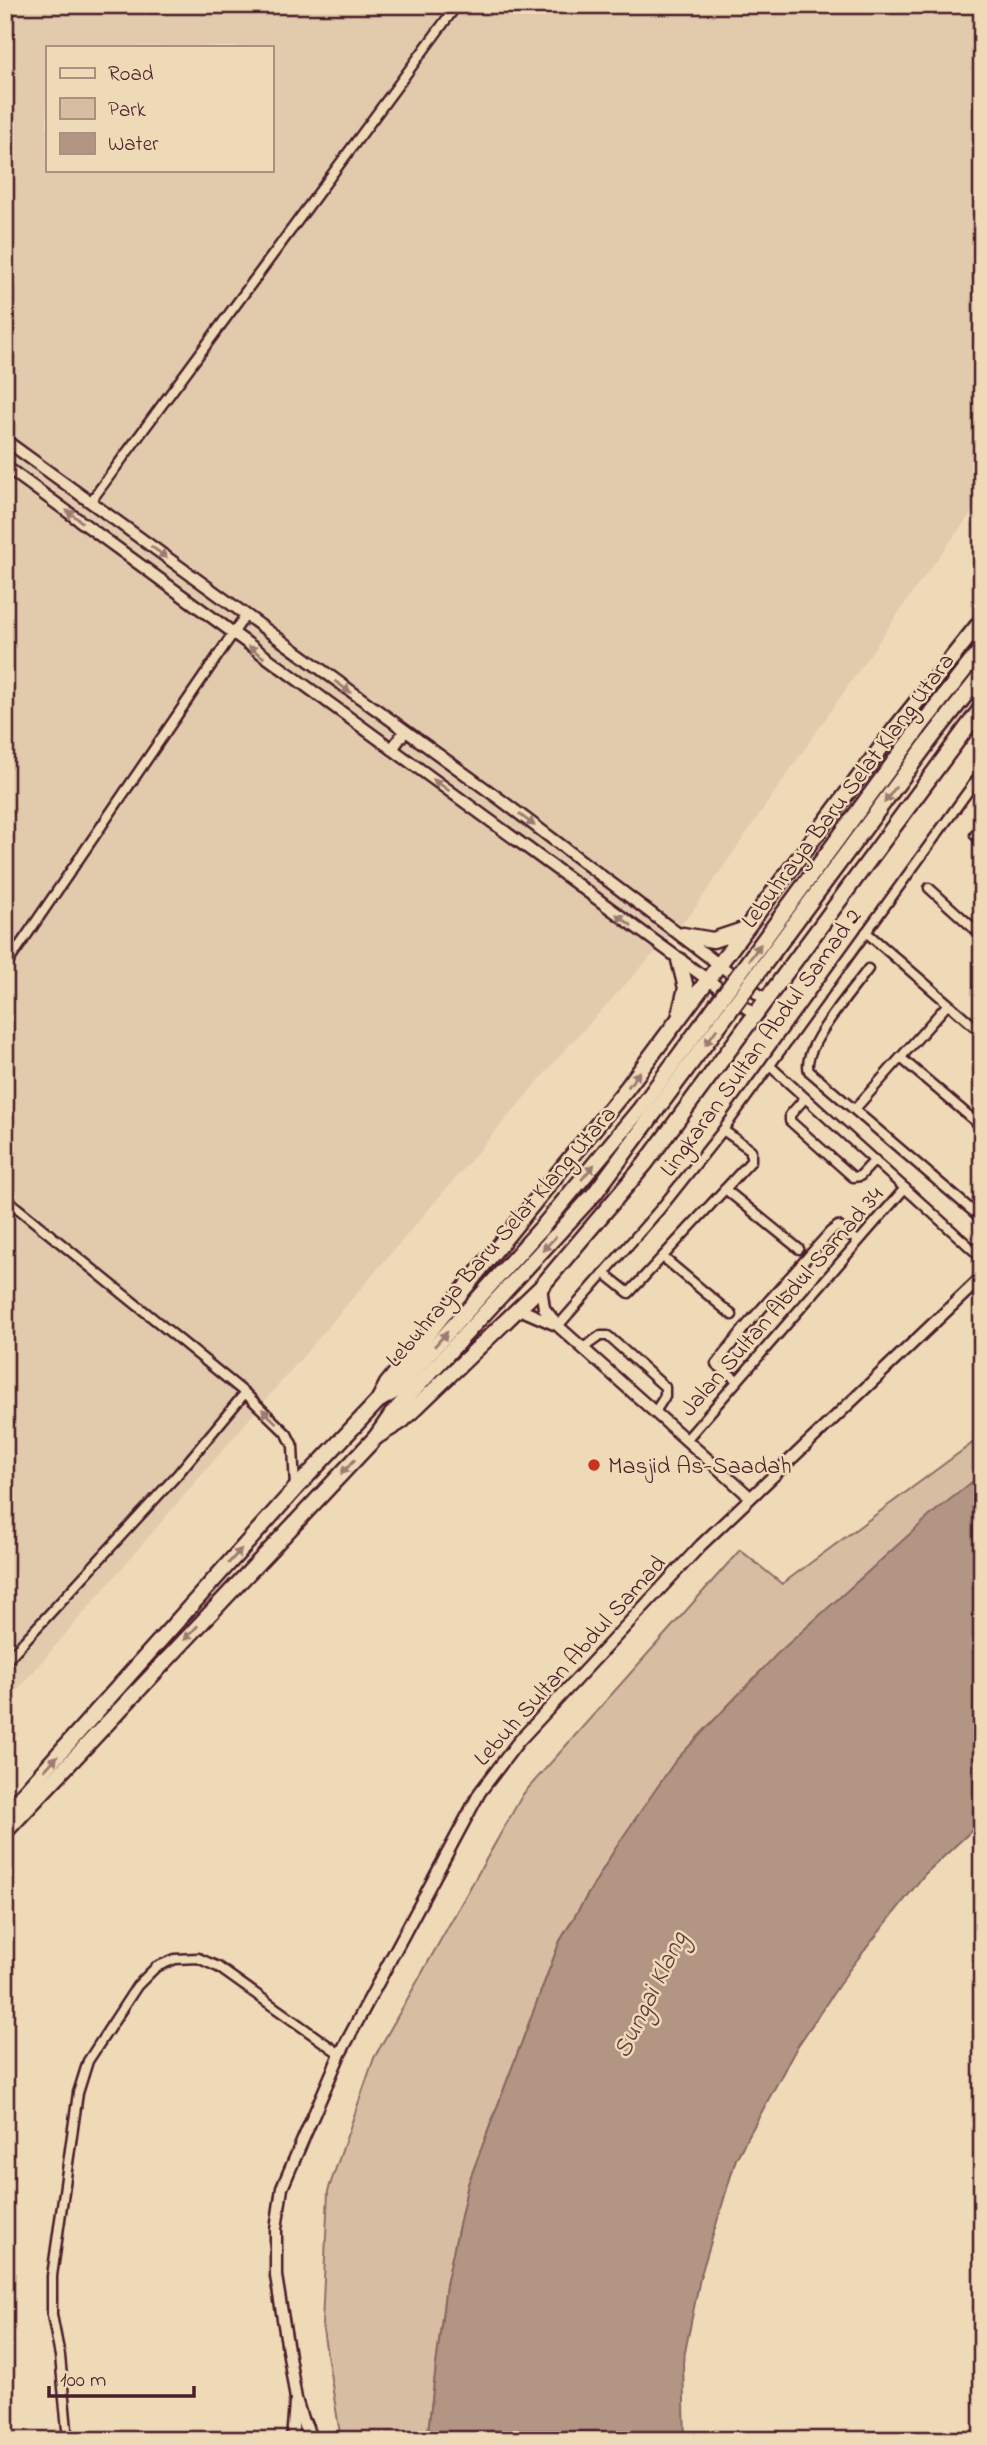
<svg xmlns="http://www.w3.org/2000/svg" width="987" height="2445" font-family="'Indie Flower',sans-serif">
<rect width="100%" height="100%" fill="#efdab8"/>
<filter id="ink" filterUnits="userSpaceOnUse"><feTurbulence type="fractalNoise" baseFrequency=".0143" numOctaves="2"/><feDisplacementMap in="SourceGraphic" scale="14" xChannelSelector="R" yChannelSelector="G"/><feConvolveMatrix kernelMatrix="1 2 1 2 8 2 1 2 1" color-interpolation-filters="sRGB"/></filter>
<g filter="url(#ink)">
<path fill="#e2cbad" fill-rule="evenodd" d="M5,5H982V499L915,589L693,911L565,1050L5,1705ZM47,47H271V170H47Z"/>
<path fill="#d7bea3" stroke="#906e67" stroke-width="2" d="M982,1436V1474L857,1582L618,1844L560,1941L468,2184L446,2285L427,2440H341L322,2324L328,2191L374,2058L523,1794L740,1550L782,1584Z"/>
<path fill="#b39584" stroke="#896660" stroke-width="2" d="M982,1474V1821L925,1874L849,1970L797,2047L736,2159L700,2278L683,2362L685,2440H427L446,2285L468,2184L560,1941L618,1844L676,1760L777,1654L933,1513Z"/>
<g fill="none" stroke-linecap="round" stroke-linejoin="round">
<g stroke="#4a1f2b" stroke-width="13">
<g id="minor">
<path d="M91,501L457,5"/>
<path d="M975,835L982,841"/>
<path d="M929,888L982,936"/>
<path d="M866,932L982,1033"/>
<path d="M5,967L245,616"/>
<path d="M868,969C854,989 800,1049 809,1071L982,1219"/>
<path d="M901,1058L982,1127"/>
<path d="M770,1066L982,1258"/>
<path d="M805,1098L790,1115V1121L853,1177L860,1176L875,1160"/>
<path d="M855,1109L948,1004"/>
<path d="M725,1189L799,1249"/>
<path d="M5,1198L245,1393L287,1434L293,1446L295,1488"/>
<path d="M664,1258L732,1315"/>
<path d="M604,1273L629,1293L751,1161V1150L723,1130"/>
<path d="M558,1326L661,1208L723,1130L982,772"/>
<path d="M583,1348L600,1336H608L665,1387V1396L655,1412"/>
<path d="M737,1380L716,1364L746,1326L830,1232L838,1226L858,1241"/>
<path d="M686,1440L905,1188"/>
<path d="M5,1662L177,1475L245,1393"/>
<path d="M68,2440L60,2356L52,2315V2276L78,2093L88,2061L137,1986L156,1967L175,1959L198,1958L218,1967L340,2054"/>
</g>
</g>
<g stroke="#4a1f2b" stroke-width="15">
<g id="tertiary">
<path d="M5,440L501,800L766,1000"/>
<path d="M5,466L756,1015"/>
<path d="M392,749L405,731"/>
<path d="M541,1287L544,1308L558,1326L749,1496"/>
<path d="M517,1308L554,1324"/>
<path d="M306,2432L296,2399L276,2276V2229L282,2188L340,2054L480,1792L518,1742L701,1545L982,1277"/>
<path d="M292,2440L295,2403"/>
</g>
</g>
<g stroke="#4a1f2b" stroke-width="18">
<path id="primary" d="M305,2425L310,2440"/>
</g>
<g stroke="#4a1f2b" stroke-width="19">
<g id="motorway">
<path d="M919,728L982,648"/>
<path d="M930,740L982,674"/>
<path d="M683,935L713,940L743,930"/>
<path d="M679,960L686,988L680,1012"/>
<path d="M378,1401L387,1384L627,1088L895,729L982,620"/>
<path d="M376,1437L402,1421L541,1287L645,1164L982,707"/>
<path d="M5,1814L295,1489L378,1401L395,1391L544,1225"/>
<path d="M5,1832L376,1437L392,1414L595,1193"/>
</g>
</g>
<use href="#minor" stroke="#efdab8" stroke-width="8"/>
<use href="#tertiary" stroke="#efdab8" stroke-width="10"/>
<use href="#primary" stroke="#efdab8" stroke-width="12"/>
<use href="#motorway" stroke="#efdab8" stroke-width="14"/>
<g stroke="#4a1f2b" stroke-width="19" stroke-linecap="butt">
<g id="motorway-bridge">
<path d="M595,1193L930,740"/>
<path d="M544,1225L640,1109L919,728"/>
</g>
</g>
<use href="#motorway-bridge" stroke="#efdab8" stroke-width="14"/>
</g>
<defs><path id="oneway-solid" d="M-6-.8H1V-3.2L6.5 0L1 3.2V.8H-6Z" transform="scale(1.75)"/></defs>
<g fill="#9c7c72">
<use href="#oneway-solid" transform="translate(74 516) rotate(-143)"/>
<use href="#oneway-solid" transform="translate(159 552) rotate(36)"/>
<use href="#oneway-solid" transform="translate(256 652) rotate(-144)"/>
<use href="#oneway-solid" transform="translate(343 687) rotate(36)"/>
<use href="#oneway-solid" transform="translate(441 785) rotate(-144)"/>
<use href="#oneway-solid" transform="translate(890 795) rotate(126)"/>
<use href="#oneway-solid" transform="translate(527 820) rotate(37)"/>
<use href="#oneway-solid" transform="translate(624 920) rotate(-144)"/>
<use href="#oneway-solid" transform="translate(755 952) rotate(-54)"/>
<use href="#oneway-solid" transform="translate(711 1037) rotate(126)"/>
<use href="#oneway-solid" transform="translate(634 1079) rotate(-53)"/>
<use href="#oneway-solid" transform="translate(588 1172) rotate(-50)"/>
<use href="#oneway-solid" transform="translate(549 1244) rotate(133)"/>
<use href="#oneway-solid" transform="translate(441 1339) rotate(-48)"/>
<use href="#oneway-solid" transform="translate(269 1416) rotate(-136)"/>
<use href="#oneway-solid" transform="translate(348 1467) rotate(133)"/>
<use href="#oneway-solid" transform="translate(235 1556) rotate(-48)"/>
<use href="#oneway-solid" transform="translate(191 1633) rotate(133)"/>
<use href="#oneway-solid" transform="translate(51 1763) rotate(-48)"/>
</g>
</g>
<circle fill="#c8321e" stroke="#efdab8" stroke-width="2.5" cx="594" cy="1465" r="7"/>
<g text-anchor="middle" stroke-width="5" stroke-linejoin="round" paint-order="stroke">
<g font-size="24" fill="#4a1f2b" stroke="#efdab8">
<text transform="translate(847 790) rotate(-53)" y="8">Lebuhraya Baru Selat Klang Utara</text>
<text transform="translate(760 1042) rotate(-54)" y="8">Lingkaran Sultan Abdul Samad 2</text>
<text transform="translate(500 1236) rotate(-49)" y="8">Lebuhraya Baru Selat Klang Utara</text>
<text transform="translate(781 1301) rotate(-49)" y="8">Jalan Sultan Abdul Samad 34</text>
<text transform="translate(569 1660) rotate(-48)" y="8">Lebuh Sultan Abdul Samad</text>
</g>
<g font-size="24" fill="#4a1f2b" stroke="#efdab8" text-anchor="start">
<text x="608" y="1473">Masjid As-Saadah</text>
</g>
<g font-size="26" font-style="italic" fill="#643c41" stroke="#efdab8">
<text transform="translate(649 1994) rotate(-64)" y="9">Sungai Klang</text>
</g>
</g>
<rect width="987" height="2445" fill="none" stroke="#efdab8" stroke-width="28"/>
<rect x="14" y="14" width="959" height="2417" fill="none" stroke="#4a1f2b" stroke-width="2.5" filter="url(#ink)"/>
<rect x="46" y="46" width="228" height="126" fill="#efdab8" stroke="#ad8f80" stroke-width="2"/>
<rect x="60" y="68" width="35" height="10" fill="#efdab8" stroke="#ad8f80" stroke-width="2"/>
<text x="108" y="80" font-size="21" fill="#4a1f2b">Road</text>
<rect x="60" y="98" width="35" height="21" fill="#d7bea3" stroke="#ad8f80" stroke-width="2"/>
<text x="108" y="116" font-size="21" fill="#4a1f2b">Park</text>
<rect x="60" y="133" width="35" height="21" fill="#b39584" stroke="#ad8f80" stroke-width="2"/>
<text x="108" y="150" font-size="21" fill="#4a1f2b">Water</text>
<path d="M49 2386v10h145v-10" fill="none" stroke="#4a1f2b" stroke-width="3.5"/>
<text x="60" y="2386" font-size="21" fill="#4a1f2b" stroke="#efdab8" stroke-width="5" paint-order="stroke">100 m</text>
</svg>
